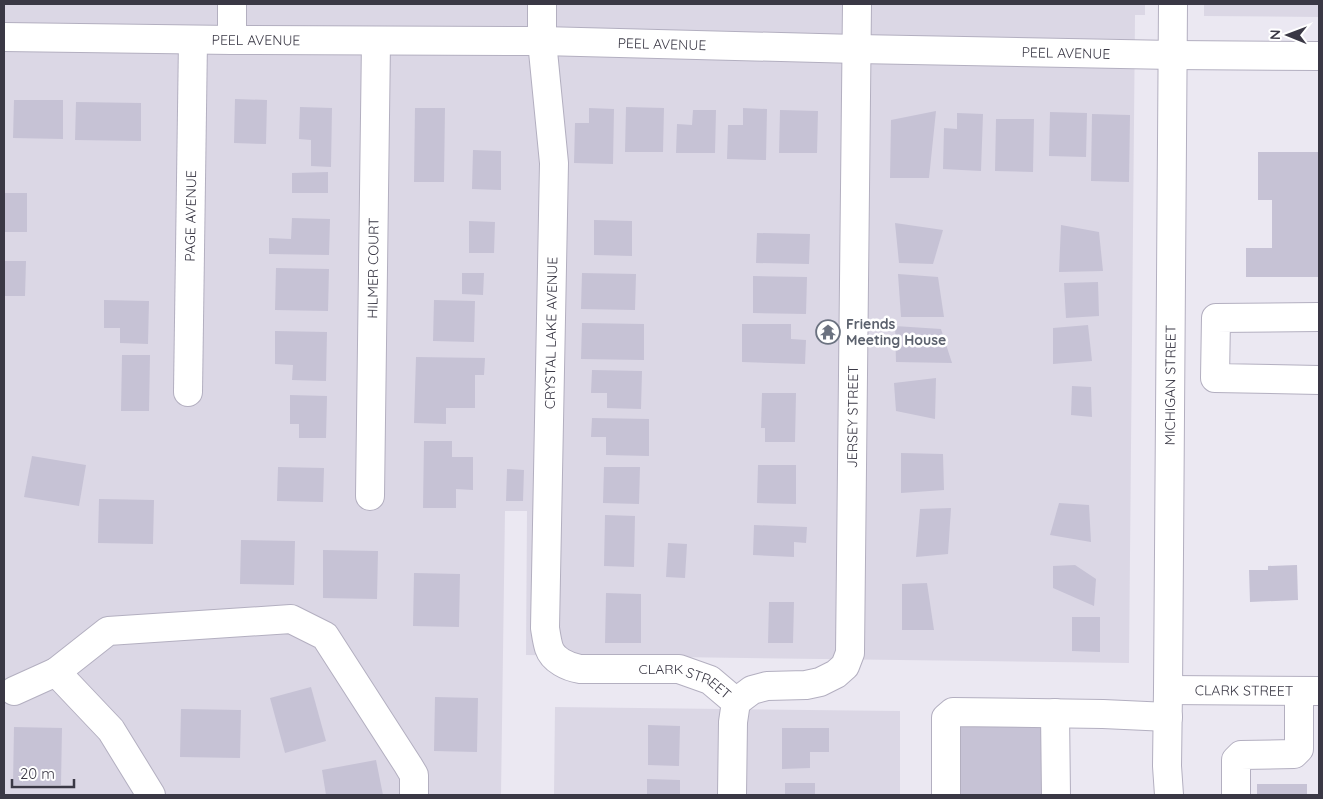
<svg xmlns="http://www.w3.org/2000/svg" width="1323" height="799" font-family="Quicksand,sans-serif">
<rect width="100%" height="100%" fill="#ebe8f2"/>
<g fill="#dbd7e5">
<path d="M4,4H1145V15H1135L1129,663L526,655L527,511H505L501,795H4Z"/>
<path d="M1204,4H1319V17L1204,16Z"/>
<path d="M555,707L900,711V795H554Z"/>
</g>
<g fill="#c6c2d5">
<path d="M235,99L267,100L266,144L234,143Z"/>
<path d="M14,100H63V139L13,138Z"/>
<path d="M76,102L141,103V141L75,140Z"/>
<path d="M300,107L332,108L331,167L311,166V140L299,139Z"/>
<path d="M626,107L664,108L663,152H625Z"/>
<path d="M415,108H445L444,182H414Z"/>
<path d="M589,108L614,109L613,164L574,163L575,123H589Z"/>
<path d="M743,108L767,109L766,160L727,159L728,125H743Z"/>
<path d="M693,110H716L715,153H676L677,124L692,125Z"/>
<path d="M780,110L818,111L817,153H779Z"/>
<path d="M936,111L929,178H890L891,120Z"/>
<path d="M1050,112L1087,113L1086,157L1049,156Z"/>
<path d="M957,113L983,114L981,171L943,169L944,128L957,129Z"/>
<path d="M1092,114L1130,115L1129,182L1091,181Z"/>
<path d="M996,119H1034L1033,172L995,171Z"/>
<path d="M473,150L501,151V190L472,189Z"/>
<path d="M1258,152H1319V277H1246V248H1272V200H1258Z"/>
<path d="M328,172V193H292V173Z"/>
<rect x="4" y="193" width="23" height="39"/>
<path d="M292,218L330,219L329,255L269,254V238L291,239Z"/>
<path d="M594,220L632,221V256L594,255Z"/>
<path d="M469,221L495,222L494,253H469Z"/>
<path d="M895,223L943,230L933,264L899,263Z"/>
<path d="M1061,225L1099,232L1103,271L1059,272Z"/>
<path d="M757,233L810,234L809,264L756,263Z"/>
<path d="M4,261H26L25,296H4Z"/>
<path d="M276,268L329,269L328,311L275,310Z"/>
<path d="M462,273H484L483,295L462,294Z"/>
<path d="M582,273L636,274L635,310L581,309Z"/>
<path d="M898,274L938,277L944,317H901Z"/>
<path d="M753,276L807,277L806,314L753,313Z"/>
<path d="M1098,282L1099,316L1066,318L1064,283Z"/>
<path d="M104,300L149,301L148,344L120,343V328H104Z"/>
<path d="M434,300L475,301L474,342L433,341Z"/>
<path d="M582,323L644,324V360L581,359Z"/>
<path d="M742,324H791V339L806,340L805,364L742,362Z"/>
<path d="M1088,325L1092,361L1053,364V328Z"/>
<path d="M895,326L941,329L952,363L896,362Z"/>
<path d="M275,331L327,332L326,381L292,380L293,365L275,364Z"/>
<path d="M122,355H150L149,411H121Z"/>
<path d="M416,357L485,358L484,375H475V408H446V424L414,423Z"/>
<path d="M592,370L642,371L641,409L607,408V393H591Z"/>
<path d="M936,378L935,419L896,411L894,383Z"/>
<path d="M1072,386L1091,387L1092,417L1071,415Z"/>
<path d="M762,393H796L795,442H765V428H761Z"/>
<path d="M290,395L327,396L326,438H299V424H290Z"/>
<path d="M592,418L649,419V456L606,455V437H591Z"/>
<path d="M424,441H452V457H473V490L456,489V508H423Z"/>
<path d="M901,453L943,454L944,490L901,493Z"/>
<path d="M32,456L86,465L79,506L24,497Z"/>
<path d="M758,465H796V504L757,503Z"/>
<path d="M278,467L324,468L323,502L277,501Z"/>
<path d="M604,467H640L639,504L603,503Z"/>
<path d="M507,469L524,470L523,501H506Z"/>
<path d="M99,499L154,500L153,544L98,543Z"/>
<path d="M1059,503L1089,505L1091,542L1050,535Z"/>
<path d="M951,508L948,554L916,557L920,509Z"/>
<path d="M605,515L635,516L634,567L604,566Z"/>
<path d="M754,525L807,527L806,543L794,542V557L753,555Z"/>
<path d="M241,540L295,541L294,585L240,584Z"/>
<path d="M668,543L687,544L685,578L666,577Z"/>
<path d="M323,550L378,551L377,599L323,598Z"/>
<path d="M1075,565L1096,579L1094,606L1053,588V566Z"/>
<path d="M1297,565L1298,600L1250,602L1249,570H1268V566Z"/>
<path d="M414,573L460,574L459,627L413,626Z"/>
<path d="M927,583L934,630H902V584Z"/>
<path d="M606,593L641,594V643H605Z"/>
<path d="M769,602H794L793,643H768Z"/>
<path d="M1072,617H1100V652L1072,651Z"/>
<path d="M311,687L326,741L285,753L270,698Z"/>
<path d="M435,697L478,698L477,752L434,751Z"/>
<path d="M181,709L241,710L240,758L180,757Z"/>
<path d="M956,722H1043L1044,795H956Z"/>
<path d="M648,725L680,726L679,766L648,765Z"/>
<path d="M14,727L62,728L61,785H13Z"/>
<path d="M782,728H829V752H810V768L782,769Z"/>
<path d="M376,760L383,795H326L322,770Z"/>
<path d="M647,779L680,780V795H647Z"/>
<rect x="785" y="783" width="30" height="12"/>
<rect x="1257" y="784" width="50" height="11"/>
</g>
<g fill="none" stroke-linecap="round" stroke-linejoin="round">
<g stroke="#b3afc0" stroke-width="30">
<g id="minor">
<path d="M232,4V40"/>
<path id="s1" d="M542,4V41L554,163L545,628C546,634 547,642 549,648C553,660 568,667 580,669H679L710,680L736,702"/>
<path id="s2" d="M4,37L232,40L542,41L857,49L1173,55L1319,56"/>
<path d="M1319,317L1216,318L1215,378L1319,380"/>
<path id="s3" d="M188,392L193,40"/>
<path id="s4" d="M370,496L376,41"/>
<path id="s5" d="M1168,690L1319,691"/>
<path d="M14,691L56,672"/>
<path id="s6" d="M736,702L752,690L767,686L806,685L820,682L836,674L845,666L850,653L857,4"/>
<path d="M1055,713L1056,795"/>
<path d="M151,795L111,730L56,672L108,631L291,619L325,636L408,765L414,775V795"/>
<path d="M732,795L733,722L736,702"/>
<path d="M946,795V718L953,712L1103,714L1168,717"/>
<path id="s7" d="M1169,795L1167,766L1168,690L1173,4"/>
<path d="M1236,795V760L1241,755L1294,754L1299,749V691"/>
</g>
</g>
<use href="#minor" stroke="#fff" stroke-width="28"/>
</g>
<defs>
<g id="temple-ring" transform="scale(1.25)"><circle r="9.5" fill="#fff" stroke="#6b7280" stroke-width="1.5"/><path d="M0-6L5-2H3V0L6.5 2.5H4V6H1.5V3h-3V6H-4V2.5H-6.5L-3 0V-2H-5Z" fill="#6b7280"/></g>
</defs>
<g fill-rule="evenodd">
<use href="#temple-ring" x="828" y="332"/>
</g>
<g text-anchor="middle" stroke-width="5" stroke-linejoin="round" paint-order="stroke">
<g font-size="14" fill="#3a3845" stroke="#fff">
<text dy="5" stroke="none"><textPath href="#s2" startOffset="252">PEEL AVENUE</textPath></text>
<text dy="5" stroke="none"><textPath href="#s2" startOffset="658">PEEL AVENUE</textPath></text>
<text dy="5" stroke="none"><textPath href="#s2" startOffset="1062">PEEL AVENUE</textPath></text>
<text dy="5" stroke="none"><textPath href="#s3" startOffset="176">PAGE AVENUE</textPath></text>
<text dy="5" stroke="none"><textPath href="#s4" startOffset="228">HILMER COURT</textPath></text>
<text transform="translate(551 333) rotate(-89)" y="5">CRYSTAL LAKE AVENUE</text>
<text dy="5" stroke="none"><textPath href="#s7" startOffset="410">MICHIGAN STREET</textPath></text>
<text dy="5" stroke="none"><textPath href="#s6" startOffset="369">JERSEY STREET</textPath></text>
<text dy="5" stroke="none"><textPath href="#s1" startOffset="792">CLARK STREET</textPath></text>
<text dy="5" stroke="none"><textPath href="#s5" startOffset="76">CLARK STREET</textPath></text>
</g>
<g font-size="14" font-weight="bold" fill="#5b616d" stroke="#fff" text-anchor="start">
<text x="846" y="329">Friends<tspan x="846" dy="16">Meeting House</tspan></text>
</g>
</g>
<rect width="1323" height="799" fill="none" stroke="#3a3845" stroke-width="10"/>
<g transform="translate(1288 35) rotate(271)" stroke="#ffffff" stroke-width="4" paint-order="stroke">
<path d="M0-4L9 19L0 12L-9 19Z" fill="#3a3845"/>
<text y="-8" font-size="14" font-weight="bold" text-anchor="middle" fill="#3a3845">N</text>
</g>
<path d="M12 779v8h62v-8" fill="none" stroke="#3a3845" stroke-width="2.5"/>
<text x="20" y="779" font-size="15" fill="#3a3845" stroke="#ffffff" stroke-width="4" paint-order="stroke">20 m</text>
</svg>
